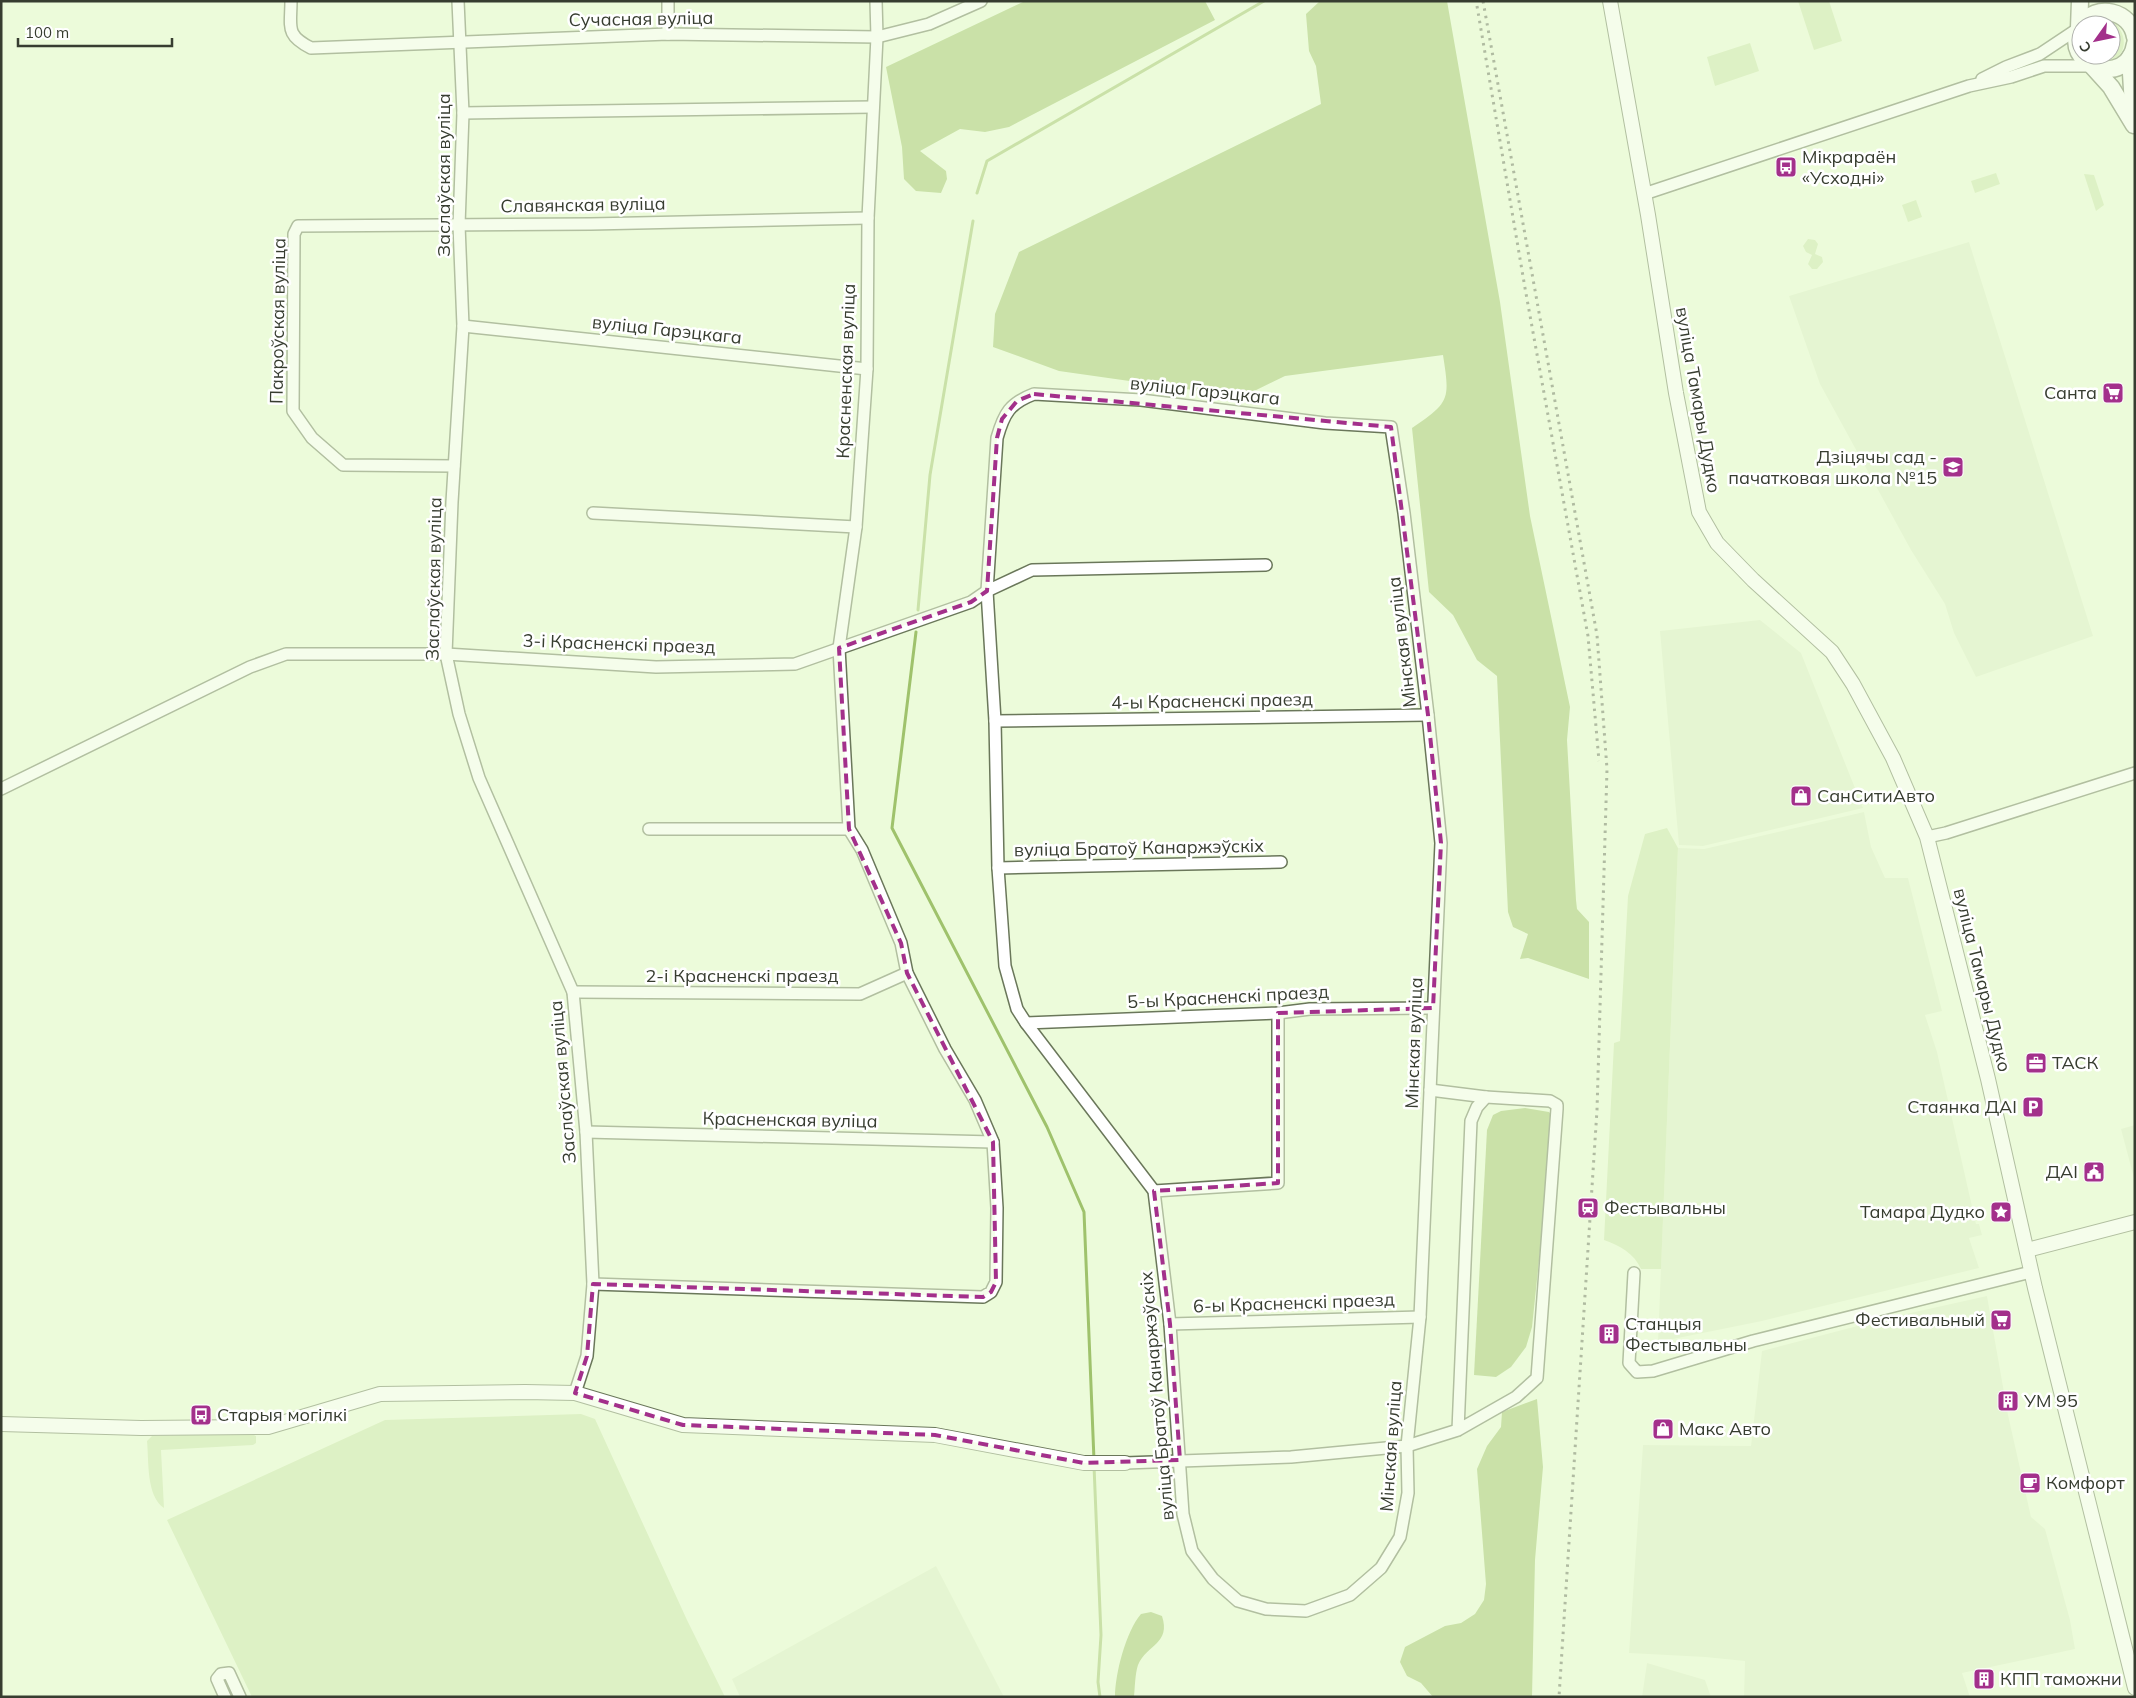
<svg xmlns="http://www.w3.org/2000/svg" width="2136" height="1698" font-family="Mulish,sans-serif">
<rect width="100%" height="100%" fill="#ecfbda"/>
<g fill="#dceec7">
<path d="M1969,242L2093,636L1976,677L1954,633L1945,604L1911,550L1820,384L1789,296Z"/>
<path d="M1760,620L1801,653L1863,808L1703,846L1679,845L1660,631Z"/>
<path d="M1864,812L1871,847L1885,878H1908L1942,1011L1925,1015L1937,1052L1976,1224H1979L1982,1235L1969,1238L1979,1268L1762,1321L1658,1342L1678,848L1704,849Z"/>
<path d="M2135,1125V1182L2121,1129Z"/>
<path d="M1987,1296L2008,1415L2031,1517L2045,1529L2070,1620L2075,1649L1962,1673L1970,1697H1744L1745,1661L1705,1657L1629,1653L1643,1445L1751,1446L1762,1351L1888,1318Z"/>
<path d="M936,1566L1004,1697H740L732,1679Z"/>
<path d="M1647,1663L1705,1680L1711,1697H1642Z"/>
</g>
<g fill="#cbe4ab">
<path d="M1798,1H1829L1842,41L1814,50Z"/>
<path d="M2111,19C2136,39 2122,73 2091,55H2111V46L2114,40L2111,33V25H2091L2098,20Z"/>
<path d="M1750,43L1759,71L1715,86L1707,57Z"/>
<path d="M1996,173L2000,184L1975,193L1971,181Z"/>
<path d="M2084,174L2094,175L2104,205L2096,211Z"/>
<path d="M1916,200L1922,217L1908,222L1902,205Z"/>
<path d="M1808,239L1815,240L1818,244L1815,254L1822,257L1823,262L1817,269H1812L1808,264L1812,255L1806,252L1803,246Z"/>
<path d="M1667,828L1678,848L1661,1269H1641C1634,1253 1620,1246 1604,1240L1614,1043L1620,1041L1628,896L1645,834Z"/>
<path d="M581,1414L595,1419L687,1620L725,1697H252L167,1520L385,1420Z"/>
<path d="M250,1433L256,1436V1443L253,1445L161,1450L164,1508C146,1496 149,1461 147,1441L152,1436Z"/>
</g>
<g fill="#9fc26c">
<path d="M1025,1H1205L1215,20L1009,127L985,132L960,129L920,151L946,171L947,179L941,193L916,191L904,179L902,147L886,67Z"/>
<path d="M1320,1H1447L1500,302L1530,516L1570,707L1567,740L1576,900L1577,909L1589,922V979L1528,958L1520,959L1528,934L1513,927L1508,912L1497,676L1477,660L1453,615L1429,592L1412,428C1450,402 1450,400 1443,355L1285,376L1242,397L1059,371L993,347L995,314L1019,252L1321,104L1316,66L1309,51L1306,14Z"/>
<path d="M1525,1108L1549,1112L1554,1118L1532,1327L1526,1347L1511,1367L1496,1377L1474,1375L1487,1130L1493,1115L1501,1111Z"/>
<path d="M1537,1399L1543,1467L1535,1560L1532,1697H1433L1421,1683L1407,1676L1400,1662L1405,1647L1445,1626L1461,1623L1475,1614L1484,1600L1486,1584L1477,1469L1487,1446L1501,1427L1502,1412Z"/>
<path d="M1151,1612L1162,1616C1171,1644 1147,1644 1138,1665C1135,1674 1135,1687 1134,1697H1115C1115,1674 1126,1631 1141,1614Z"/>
</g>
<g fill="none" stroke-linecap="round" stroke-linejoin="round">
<g stroke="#9fc26c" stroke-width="3">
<path d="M977,193L987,161L1264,1"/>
<path d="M918,610L930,475L973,221"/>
<path d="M916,632L892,828L1047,1127L1084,1212L1094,1460"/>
<path d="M1094,1466L1101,1635L1098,1682L1100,1697"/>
</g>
<g stroke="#6a775a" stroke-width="14">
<g id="minor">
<path d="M291,1C291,27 285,35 311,48L668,34L877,37L929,24L981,1"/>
<path d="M458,1L463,113L459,225L463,326L452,502L446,654L459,714L479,778L573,992L586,1132L593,1284L587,1356L575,1393"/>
<path d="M668,1V34"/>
<path d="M1982,79L2006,67L2040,54L2079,28"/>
<path d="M463,113L873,107"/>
<path d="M1644,194L1969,86L2011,77L2044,66H2092"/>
<path d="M463,326L867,369"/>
<path d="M1034,394L1141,400L1325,423L1391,427L1404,513L1428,715L1441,843L1420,1317L1407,1446L1408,1493L1400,1537L1381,1568L1350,1595L1306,1611L1266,1609L1238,1601L1213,1579L1192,1551L1183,1514L1170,1324L1154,1191L1026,1023L1017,1009L1005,966L998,868L995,721L987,591L997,438C1004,413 1010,403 1034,394Z"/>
<path d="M454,466L343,465L312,438L293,411L294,234L298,226L591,224L868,218"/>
<path d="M593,513L856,527"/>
<path d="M995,721L1428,715"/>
<path d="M1,789L250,667L286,654H446L656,667L795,664L971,602L987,591L1032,570L1266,565"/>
<path d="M649,829H849"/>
<path d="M1927,837L1946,833L2135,773"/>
<path d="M998,868L1281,862"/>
<path d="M573,992L860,994L907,973"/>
<path d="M1026,1023L1278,1013L1310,1009L1433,1008"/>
<path d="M1430,1090L1486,1097"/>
<path d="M586,1132L993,1142"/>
<path d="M1154,1191L1278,1183V1013"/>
<path d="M1634,1273L1629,1363L1637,1372L1653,1371L1753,1341L2031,1272"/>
<path d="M593,1284L983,1297L991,1292L996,1282L997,1208L993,1142L975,1100L945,1049L907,973L901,943L862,850L849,829L839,648L856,527L867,369L868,218L877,37L876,1"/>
<path d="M1170,1324L1420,1317"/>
<path d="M1125,1463L1291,1457L1407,1446L1458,1430L1516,1397L1537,1378L1557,1109V1105L1550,1101L1486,1097L1477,1107L1471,1121L1458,1430"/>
<path d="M225,1697L217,1679L221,1674L229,1673L240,1697"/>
</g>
</g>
<g stroke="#6a775a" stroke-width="16">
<g id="tertiary">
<path d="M1610,1L1648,215L1676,393L1699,512L1717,543L1753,580L1832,652L1853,684L1893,758L1927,837L1988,1079L2035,1288L2135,1688"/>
<path d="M2027,1250L2135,1222"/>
<path d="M1,1424L141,1428L268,1427L380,1394L525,1392L575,1393L683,1425L935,1435L1084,1463H1125"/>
</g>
</g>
<g stroke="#6a775a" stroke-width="19">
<g id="secondary">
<path d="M2081,25C2096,2 2131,11 2135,37"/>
<path d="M2081,26C2058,66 2128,90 2135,44"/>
<path d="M2079,28L2080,1"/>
<path d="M2130,57L2134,122"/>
<path d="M2092,66L2111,87L2134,125"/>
</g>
</g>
<use href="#minor" stroke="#fff" stroke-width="11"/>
<use href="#tertiary" stroke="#fff" stroke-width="14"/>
<use href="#secondary" stroke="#fff" stroke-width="16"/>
<g stroke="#666e5c" stroke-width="3" stroke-dasharray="2.5 5" stroke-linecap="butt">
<path d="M1483,1L1597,635L1607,769L1597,1110L1559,1697"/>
<path d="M1477,6L1525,288L1588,636L1599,761"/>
</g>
</g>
<path d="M0 0H2136V1698H0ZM1034,394L1391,427L1428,715L1441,843L1433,1008L1278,1013V1183L1154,1191L1170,1324L1180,1460L1084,1463L935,1435L683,1425L575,1393L587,1356L593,1284L983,1297L991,1292L996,1282L993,1142L907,973L901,943L849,829L839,648L971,602L987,591L997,438L1002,419L1017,401Z" fill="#ecfbda" fill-opacity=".55" fill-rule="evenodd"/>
<path fill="none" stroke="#a3308b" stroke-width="4" stroke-dasharray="10 6" stroke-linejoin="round" d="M1034,394L1391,427L1428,715L1441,843L1433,1008L1278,1013V1183L1154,1191L1170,1324L1180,1460L1084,1463L935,1435L683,1425L575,1393L587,1356L593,1284L983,1297L991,1292L996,1282L993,1142L907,973L901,943L849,829L839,648L971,602L987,591L997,438L1002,419L1017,401Z"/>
<defs>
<g id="bus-square" transform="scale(1.125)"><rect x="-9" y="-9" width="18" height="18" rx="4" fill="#a3308b" stroke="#fff"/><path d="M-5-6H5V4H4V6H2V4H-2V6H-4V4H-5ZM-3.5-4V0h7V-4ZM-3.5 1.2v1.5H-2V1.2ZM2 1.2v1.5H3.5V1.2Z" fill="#fff"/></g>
<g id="supermarket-square" transform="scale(1.125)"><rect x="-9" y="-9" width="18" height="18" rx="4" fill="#a3308b" stroke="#fff"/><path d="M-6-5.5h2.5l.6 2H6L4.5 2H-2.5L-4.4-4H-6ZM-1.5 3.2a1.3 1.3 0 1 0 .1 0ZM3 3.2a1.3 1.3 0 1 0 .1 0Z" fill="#fff"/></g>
<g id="school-square" transform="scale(1.125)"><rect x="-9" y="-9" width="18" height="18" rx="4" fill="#a3308b" stroke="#fff"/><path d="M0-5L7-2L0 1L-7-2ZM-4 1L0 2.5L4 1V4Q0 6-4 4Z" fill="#fff"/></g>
<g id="shop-square" transform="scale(1.125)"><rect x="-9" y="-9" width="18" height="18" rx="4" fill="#a3308b" stroke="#fff"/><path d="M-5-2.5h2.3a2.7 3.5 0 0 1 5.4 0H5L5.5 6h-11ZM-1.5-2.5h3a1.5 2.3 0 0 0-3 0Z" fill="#fff"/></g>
<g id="office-square" transform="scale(1.125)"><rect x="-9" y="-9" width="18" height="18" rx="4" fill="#a3308b" stroke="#fff"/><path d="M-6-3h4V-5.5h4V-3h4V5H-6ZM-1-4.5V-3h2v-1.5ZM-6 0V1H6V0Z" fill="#fff"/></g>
<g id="parking-square" transform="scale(1.125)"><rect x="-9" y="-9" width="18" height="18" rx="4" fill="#a3308b" stroke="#fff"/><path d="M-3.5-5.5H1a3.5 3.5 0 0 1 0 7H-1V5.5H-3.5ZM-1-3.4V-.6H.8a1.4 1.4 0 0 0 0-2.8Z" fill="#fff"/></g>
<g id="civic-square" transform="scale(1.125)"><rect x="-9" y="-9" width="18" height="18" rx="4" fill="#a3308b" stroke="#fff"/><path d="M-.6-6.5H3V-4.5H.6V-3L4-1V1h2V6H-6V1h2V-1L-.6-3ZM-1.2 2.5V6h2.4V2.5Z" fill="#fff"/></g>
<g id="station-square" transform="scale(1.125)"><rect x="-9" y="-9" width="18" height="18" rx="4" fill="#a3308b" stroke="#fff"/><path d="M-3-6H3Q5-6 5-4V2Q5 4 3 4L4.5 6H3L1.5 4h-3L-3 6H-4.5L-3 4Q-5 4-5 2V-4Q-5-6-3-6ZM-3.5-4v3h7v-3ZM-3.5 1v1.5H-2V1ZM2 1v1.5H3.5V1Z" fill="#fff"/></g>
<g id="sight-square" transform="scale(1.125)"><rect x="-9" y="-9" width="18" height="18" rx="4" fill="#a3308b" stroke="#fff"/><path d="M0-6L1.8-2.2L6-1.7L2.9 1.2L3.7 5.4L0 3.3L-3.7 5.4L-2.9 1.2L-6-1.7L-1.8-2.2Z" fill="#fff"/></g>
<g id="building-square" transform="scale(1.125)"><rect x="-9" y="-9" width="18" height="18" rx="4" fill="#a3308b" stroke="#fff"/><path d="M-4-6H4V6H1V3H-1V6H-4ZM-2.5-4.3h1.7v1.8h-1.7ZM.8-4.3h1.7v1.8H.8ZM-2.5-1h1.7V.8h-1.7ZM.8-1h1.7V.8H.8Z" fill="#fff"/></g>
<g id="cafe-square" transform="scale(1.125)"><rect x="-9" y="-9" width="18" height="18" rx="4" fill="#a3308b" stroke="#fff"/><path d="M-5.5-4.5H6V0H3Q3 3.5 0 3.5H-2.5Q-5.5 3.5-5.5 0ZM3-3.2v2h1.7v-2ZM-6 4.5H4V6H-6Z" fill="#fff"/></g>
</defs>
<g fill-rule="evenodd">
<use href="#bus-square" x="1786" y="167"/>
<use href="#supermarket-square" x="2113" y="393"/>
<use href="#school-square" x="1953" y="467"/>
<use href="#shop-square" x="1801" y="796"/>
<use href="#office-square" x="2036" y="1063"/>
<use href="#parking-square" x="2033" y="1107"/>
<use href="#civic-square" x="2094" y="1172"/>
<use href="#station-square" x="1588" y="1208"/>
<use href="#sight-square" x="2001" y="1212"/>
<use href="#supermarket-square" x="2001" y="1320"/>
<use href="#building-square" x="1609" y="1334"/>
<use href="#building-square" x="2008" y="1401"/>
<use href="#bus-square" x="201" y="1415"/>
<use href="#shop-square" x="1663" y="1429"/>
<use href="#cafe-square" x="2030" y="1483"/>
<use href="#building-square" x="1984" y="1679"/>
</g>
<g text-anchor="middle" stroke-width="5" stroke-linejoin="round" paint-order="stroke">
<g font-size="18" fill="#373d30" stroke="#fff">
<text transform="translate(641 19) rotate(-1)" y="6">Сучасная вуліца</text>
<text transform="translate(444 175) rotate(-90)" y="6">Заслаўская вуліца</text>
<text transform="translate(583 205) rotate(-1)" y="6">Славянская вуліца</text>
<text transform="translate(278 321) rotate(-89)" y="6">Пакроўская вуліца</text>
<text transform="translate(667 330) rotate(6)" y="6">вуліца Гарэцкага</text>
<text transform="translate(846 371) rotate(-88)" y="6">Красненская вуліца</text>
<text transform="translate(1205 391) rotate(6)" y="6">вуліца Гарэцкага</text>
<text transform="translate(1698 400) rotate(80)" y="6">вуліца Тамары Дудко</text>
<text transform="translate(434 579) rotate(-89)" y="6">Заслаўская вуліца</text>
<text transform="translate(1402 642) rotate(-97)" y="6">Мінская вуліца</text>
<text transform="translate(619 644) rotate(2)" y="6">3-і Красненскі праезд</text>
<text transform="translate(1212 701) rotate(-1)" y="6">4-ы Красненскі праезд</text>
<text transform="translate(1139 848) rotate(-1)" y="6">вуліца Братоў Канаржэўскіх</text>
<text x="742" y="982">2-і Красненскі праезд</text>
<text transform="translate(1982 980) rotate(76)" y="6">вуліца Тамары Дудко</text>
<text transform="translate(1228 997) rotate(-3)" y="6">5-ы Красненскі праезд</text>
<text transform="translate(1414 1043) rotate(-88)" y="6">Мінская вуліца</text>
<text transform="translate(563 1082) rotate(-95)" y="6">Заслаўская вуліца</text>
<text transform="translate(790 1120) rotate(1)" y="6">Красненская вуліца</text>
<text transform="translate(1294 1303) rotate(-2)" y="6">6-ы Красненскі праезд</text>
<text transform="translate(1157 1396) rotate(-95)" y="6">вуліца Братоў Канаржэўскіх</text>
<text transform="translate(1391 1446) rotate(-86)" y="6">Мінская вуліца</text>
</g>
<g font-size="18" fill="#373d30" stroke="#fff" text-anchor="start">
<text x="1802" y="163">Мікрараён<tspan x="1802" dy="21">«Усходні»</tspan></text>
<text x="2097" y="399" text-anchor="end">Санта</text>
<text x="1937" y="463" text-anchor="end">Дзіцячы сад -<tspan x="1937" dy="21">пачатковая школа №15</tspan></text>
<text x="1817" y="802">СанСитиАвто</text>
<text x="2052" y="1069">ТАСК</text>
<text x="2017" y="1113" text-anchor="end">Стаянка ДАІ</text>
<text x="2078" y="1178" text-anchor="end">ДАІ</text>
<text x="1604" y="1214">Фестывальны</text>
<text x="1985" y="1218" text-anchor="end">Тамара Дудко</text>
<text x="1985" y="1326" text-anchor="end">Фестивальный</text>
<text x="1625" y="1330">Станцыя<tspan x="1625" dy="21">Фестывальны</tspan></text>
<text x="2024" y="1407">УМ 95</text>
<text x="217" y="1421">Старыя могілкі</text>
<text x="1679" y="1435">Макс Авто</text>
<text x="2046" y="1489">Комфорт</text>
<text x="2000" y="1685">КПП таможни</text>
</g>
</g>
<rect width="2136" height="1698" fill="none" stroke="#373d30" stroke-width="5"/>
<g transform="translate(2096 40) rotate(237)"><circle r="24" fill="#ffffff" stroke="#afb1ac"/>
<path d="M0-4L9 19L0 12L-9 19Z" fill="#a3308b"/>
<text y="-8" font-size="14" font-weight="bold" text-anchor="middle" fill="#373d30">С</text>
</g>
<path d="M18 38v8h154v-8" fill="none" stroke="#373d30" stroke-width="2.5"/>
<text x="25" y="38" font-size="15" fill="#373d30" stroke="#ffffff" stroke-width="4" paint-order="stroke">100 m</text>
</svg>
